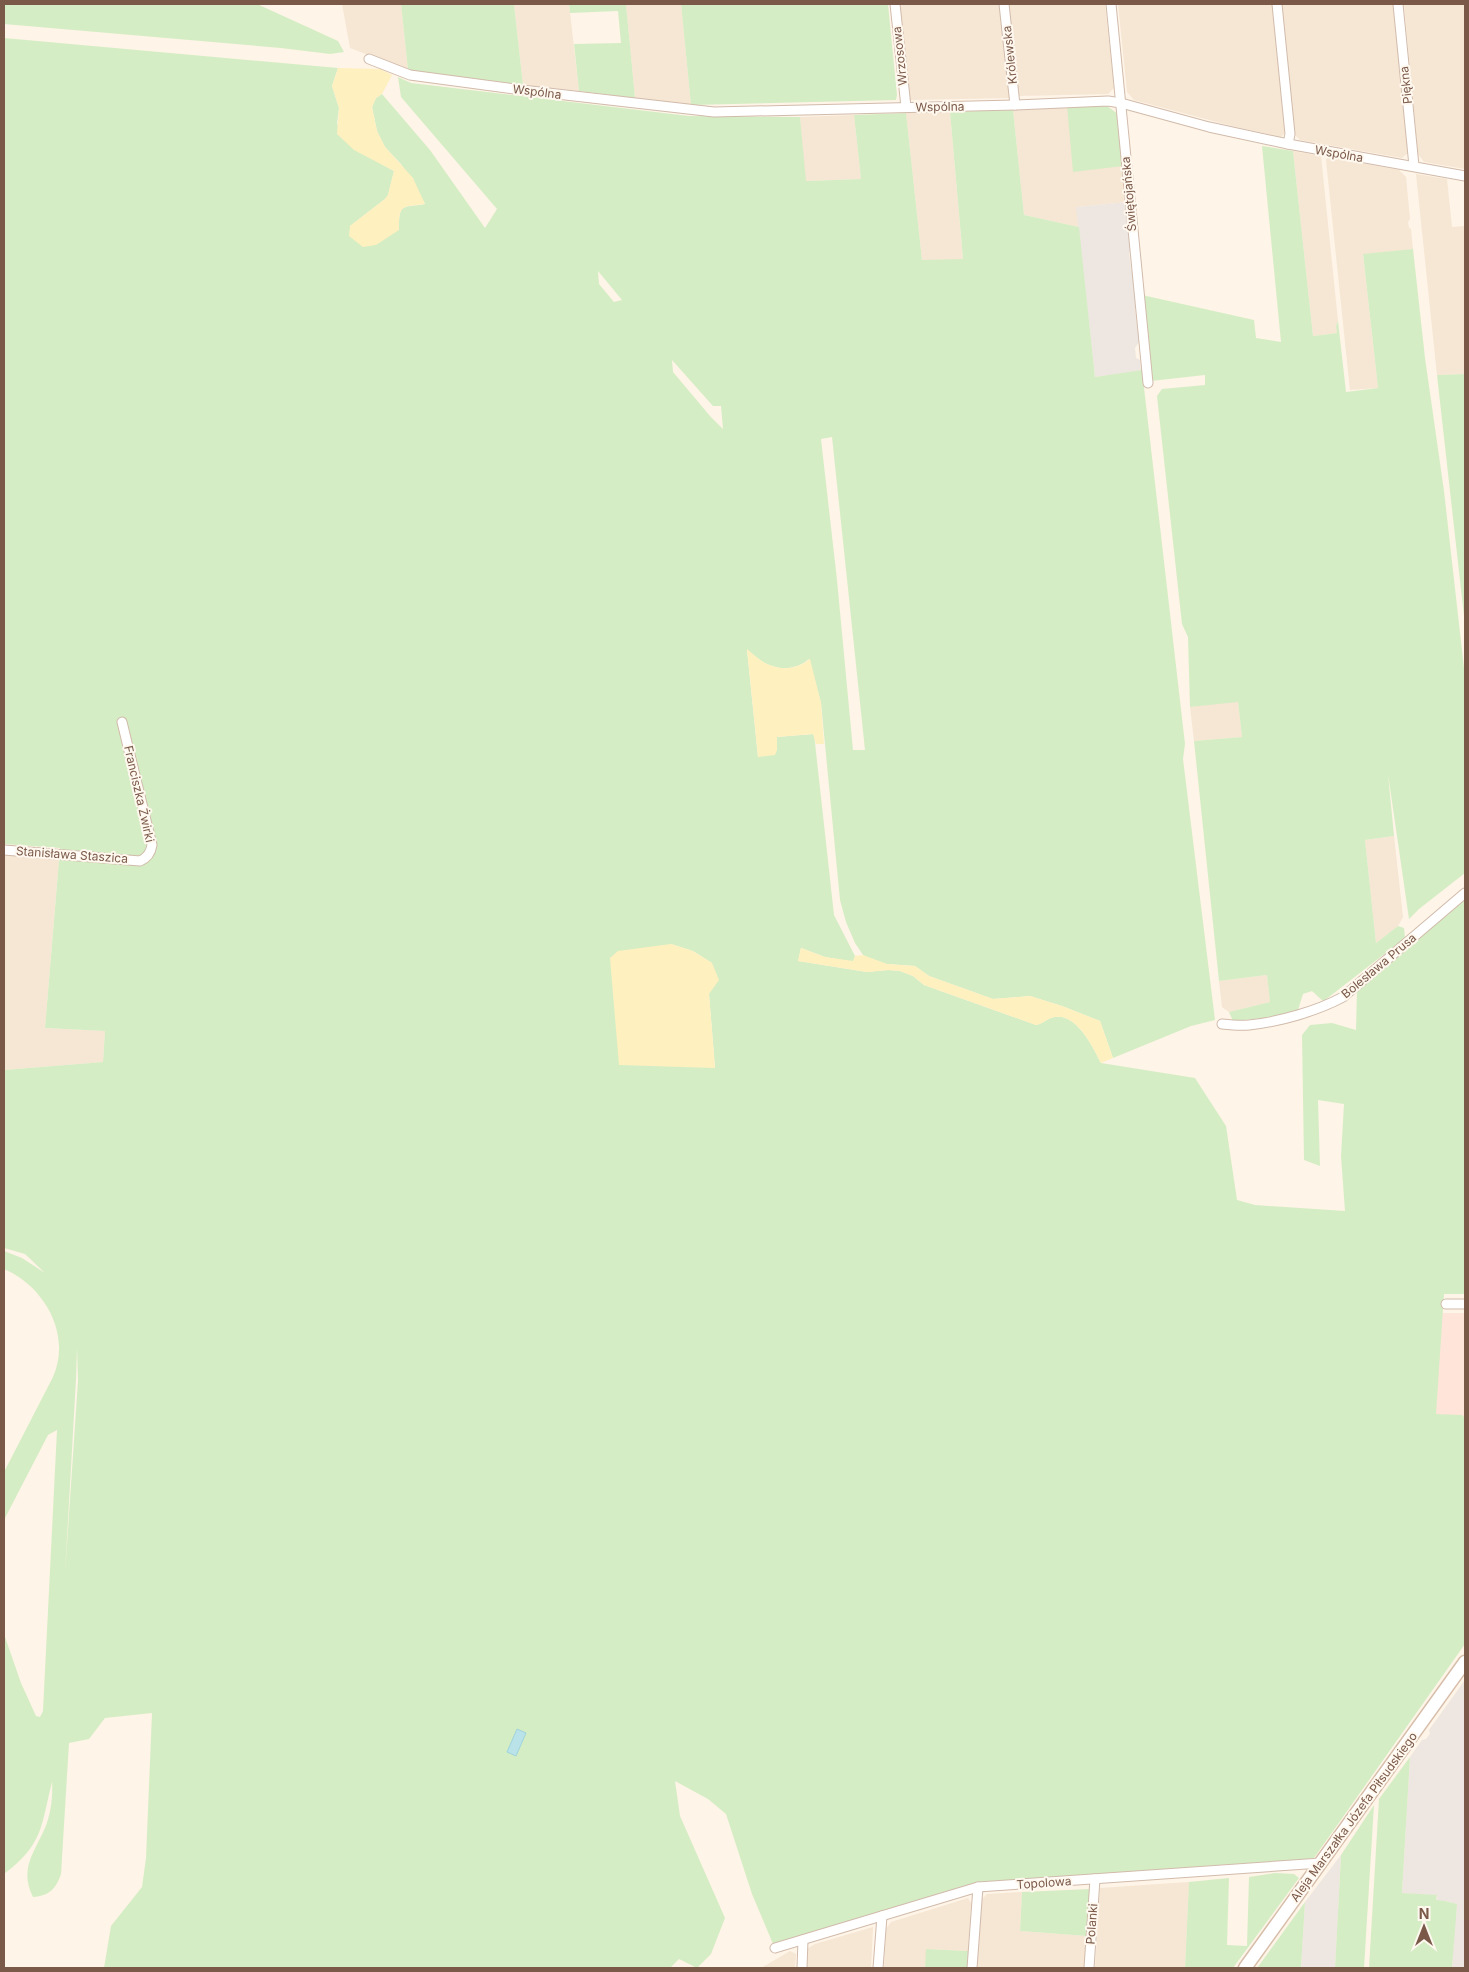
<svg xmlns="http://www.w3.org/2000/svg" width="1469" height="1972" font-family="Inter,sans-serif">
<rect width="100%" height="100%" fill="#fef4e7"/>
<g fill="#f6e6d4">
<path d="M342,4H401L408,70L350,48Z"/>
<path d="M514,4H569L579,91L523,85Z"/>
<path d="M626,4H681L691,105L635,98Z"/>
<path d="M899,4H1002L1012,98L909,100Z"/>
<path d="M1008,4H1105L1114,88L1108,94L1018,96Z"/>
<path d="M1118,4H1393L1408,153L1402,158L1300,140L1293,133L1286,132L1281,137L1232,126L1134,100L1127,92Z"/>
<path d="M1404,4H1465V169L1424,162L1418,154Z"/>
<path d="M1067,106L1123,166L1127,202L1077,207L1079,227L1024,215L1013,110Z"/>
<path d="M950,112L963,260H922L906,113Z"/>
<path d="M854,115L861,179L805,181L800,117Z"/>
<path d="M1293,151L1321,156L1338,321L1336,326L1337,333L1313,336Z"/>
<path d="M1328,157L1399,170L1406,177L1410,219L1408,222L1409,228L1411,229L1413,249L1363,255L1378,388L1350,390L1326,160Z"/>
<path d="M1416,174L1447,179L1452,227L1465,226V374L1437,375Z"/>
<path d="M1238,701L1242,737L1194,741L1190,707Z"/>
<path d="M1394,836L1403,917L1398,926L1376,943L1365,840Z"/>
<path d="M4,855L59,859L45,1028L105,1031L103,1062L4,1070Z"/>
<path d="M1267,975L1270,1002L1229,1012L1222,1007L1219,981Z"/>
<path d="M1189,1882L1185,1968H1095L1100,1888Z"/>
<path d="M1022,1892L1020,1931L1087,1936L1085,1968H977L982,1899L987,1894Z"/>
<path d="M968,1898L971,1903L968,1951L927,1949L925,1968H884L886,1929L891,1922Z"/>
<path d="M873,1927L871,1968H806L807,1949L815,1944Z"/>
<path d="M790,1951L796,1954L795,1968H761Z"/>
</g>
<path fill="#ffe4da" d="M1442,1313H1465V1517L1431,1479Z"/>
<g fill="#eee7e1">
<path d="M1127,202L1132,249L1129,252L1131,270L1133,271L1138,309H1135L1139,342L1135,348L1136,358L1140,360L1141,371L1095,377L1076,207Z"/>
<path d="M1465,1680V1968H1452L1456,1904L1445,1901H1436L1437,1896L1402,1893L1410,1757L1422,1740L1426,1739L1430,1734L1429,1730Z"/>
<path d="M1341,1855L1335,1968H1301L1305,1902Z"/>
</g>
<g fill="#d5edc4" fill-rule="evenodd">
<path d="M4,4H257L338,41L344,52L330,54L281,48L4,24Z"/>
<path d="M401,4H514L523,85L408,70Z"/>
<path d="M569,4H626L635,98L579,91L574,44L621,43L618,11L570,13Z"/>
<path d="M681,4H888L897,95L896,100L691,105Z"/>
<path d="M4,38L338,68L332,86L339,108L337,124L383,165L394,171L388,195L385,199L350,226L399,230C399,203 401,208 425,204L401,164L385,147L377,131L372,107L376,98L382,94L430,150L485,228L497,209L401,97L398,77L411,83L689,116L800,117L806,181L861,179L854,115L906,113L922,260L963,259L950,112L1013,110L1024,215L1079,227L1095,377L1142,370L1185,744L1183,759L1215,1020L1191,1026L1113,1058L1100,1021L1062,1006L1030,996L993,999L929,976L915,966L887,964L875,961L863,955L855,943L846,922L840,900L821,703L809,659C798,669 781,671 767,664C760,661 753,654 747,650L758,757L777,750L776,737L814,734L834,915L855,956L853,962L825,957L801,948L798,961L867,972L888,970L900,971L913,976L924,985L1036,1025C1042,1024 1046,1020 1051,1018C1075,1009 1093,1047 1101,1063L1195,1078L1226,1126L1237,1200L1255,1205L1345,1211L1341,1156L1344,1104L1318,1100L1320,1166L1304,1160L1302,1035L1310,1025L1332,1023L1356,1030L1357,990L1465,899V1294H1444L1436,1414L1462,1415L1465,1418V1644L1314,1858L1274,1863H1247L982,1882L773,1944L752,1894L726,1814L708,1799L675,1781L680,1816L725,1918L711,1954L697,1968L679,1959L670,1968H104L111,1926L142,1887L146,1858L152,1713L105,1718L89,1739L69,1743L61,1874C56,1889 49,1896 33,1897C19,1869 34,1853 45,1828C51,1814 53,1796 52,1782C41,1825 44,1844 4,1874V1634L21,1683L36,1716L40,1717L43,1711L57,1430L48,1435L4,1520V1472L53,1377C72,1334 44,1286 4,1269V1251L22,1258L45,1273L25,1254L4,1248V1070L103,1062L105,1031L45,1028L60,848L4,844ZM598,271L622,300L614,302L599,284ZM672,360L713,406H721L723,429L710,416L673,372ZM832,437L865,750H853L837,580L821,439ZM671,944L693,951L712,963L709,994L715,1068ZM77,1348L78,1381L65,1574L76,1379Z"/>
<path d="M1067,106H1107L1118,114L1123,166L1073,172Z"/>
<path d="M1262,146L1293,151L1313,336L1337,333L1336,326L1338,321L1346,392L1378,388L1363,254L1413,249L1425,358L1444,491L1465,677V873L1419,909L1409,919L1388,774L1394,836L1365,840L1376,943L1398,926L1404,928L1405,938L1325,1000L1323,1001L1312,991L1303,994L1298,1010L1272,1017L1233,1021L1229,1012L1270,1002L1267,975L1219,981L1194,741L1242,737L1238,702L1190,707L1188,637L1182,624L1157,396L1162,389L1205,385V375L1151,381L1142,295L1254,320L1256,338L1281,342Z"/>
<path d="M1465,374V625L1437,375Z"/>
<path d="M1410,1757L1402,1893L1437,1895L1436,1900L1445,1901L1457,1904L1452,1968H1369L1379,1799Z"/>
<path d="M1374,1805L1364,1968H1335L1341,1855Z"/>
<path d="M1275,1873L1294,1874L1299,1878L1233,1968H1185L1189,1882L1229,1878L1227,1945L1247,1946L1249,1877Z"/>
<path d="M1090,1889L1087,1936L1020,1931L1022,1892Z"/>
<path d="M1305,1902L1301,1968H1257Z"/>
<path d="M926,1949L968,1951L967,1968H925Z"/>
</g>
<g fill="#fff0c0">
<path d="M338,68L380,69L392,75L382,94L376,98L372,107L377,131L385,147L413,178L425,204C401,207 399,204 399,230L376,245L363,247L349,236L350,226L385,199L388,195L394,171L354,150L337,134L339,108L332,86Z"/>
<path d="M747,649C753,654 760,661 767,664C782,671 798,669 810,659L821,703L824,744H816L813,734L777,737V750L775,755L758,757Z"/>
<path d="M671,944L693,951L712,963L719,980L709,994L715,1068L619,1065L610,958L618,951Z"/>
<path d="M801,948L825,957L853,961L855,956L863,955L887,964L915,966L929,976L993,999L1030,996L1062,1006L1100,1021L1113,1058L1101,1063C1093,1047 1075,1009 1051,1018C1046,1020 1042,1024 1036,1025L924,985L913,976L900,971L888,970L867,972L798,961Z"/>
</g>
<path fill="#b9e3e9" stroke="#9fd3dc" d="M517,1729L526,1733L516,1756L507,1752Z"/>
<g fill="none" stroke-linecap="round" stroke-linejoin="round">
<g stroke="#d1bbab" stroke-width="11">
<g id="street">
<path d="M895,4L906,107"/>
<path d="M1004,4L1015,105"/>
<path d="M1111,4L1148,383"/>
<path d="M1277,4L1290,134L1288,144"/>
<path d="M1398,4L1414,166"/>
<path d="M369,59L410,75L522,90L714,112L1015,105L1108,101L1121,103L1209,127L1288,144L1465,176"/>
<path d="M4,850L140,861C147,858 151,852 152,845L122,722"/>
<path d="M1222,1024C1231,1025 1240,1026 1249,1025C1279,1022 1317,1011 1343,997L1465,893"/>
<path d="M1446,1304H1465"/>
<path d="M775,1948L978,1887L1321,1863"/>
<path d="M802,1968L803,1940"/>
<path d="M878,1968L882,1916"/>
<path d="M972,1968L978,1887"/>
<path d="M1089,1968L1095,1879"/>
</g>
</g>
<g stroke="#d7beab" stroke-width="15">
<path id="secondary" d="M1245,1968L1465,1662"/>
</g>
<use href="#street" stroke="#fff" stroke-width="9"/>
<use href="#secondary" stroke="#fff" stroke-width="12"/>
</g>
<g text-anchor="middle" stroke-width="4" stroke-linejoin="round" paint-order="stroke">
<g font-size="12" fill="#7a5949" stroke="#fff8ef">
<text transform="translate(1010 55) rotate(-96)" y="4">Królewska</text>
<text transform="translate(900 56) rotate(-96)" y="4">Wrzosowa</text>
<text transform="translate(1406 85) rotate(-96)" y="4">Piękna</text>
<text transform="translate(537 92) rotate(7)" y="4">Wspólna</text>
<text transform="translate(940 107) rotate(-1)" y="4">Wspólna</text>
<text transform="translate(1339 154) rotate(10)" y="4">Wspólna</text>
<text transform="translate(1129 194) rotate(-95)" y="4">Świętojańska</text>
<text transform="translate(139 794) rotate(77)" y="4">Franciszka Żwirki</text>
<text transform="translate(72 855) rotate(4)" y="4">Stanisława Staszica</text>
<text transform="translate(1379 966) rotate(-40)" y="4">Bolesława Prusa</text>
<text transform="translate(1354 1817) rotate(-54)" y="4">Aleja Marszałka Józefa Piłsudskiego</text>
<text transform="translate(1044 1883) rotate(-4)" y="4">Topolowa</text>
<text transform="translate(1092 1924) rotate(-86)" y="4">Polanki</text>
</g>
</g>
<rect width="1469" height="1972" fill="none" stroke="#7a5949" stroke-width="10"/>
<g transform="translate(1424 1927)" stroke="#fff8ef" stroke-width="4" paint-order="stroke">
<path d="M0-4L9 19L0 12L-9 19Z" fill="#7a5949"/>
<text y="-8" font-size="14" font-weight="bold" text-anchor="middle" fill="#7a5949">N</text>
</g>
</svg>
